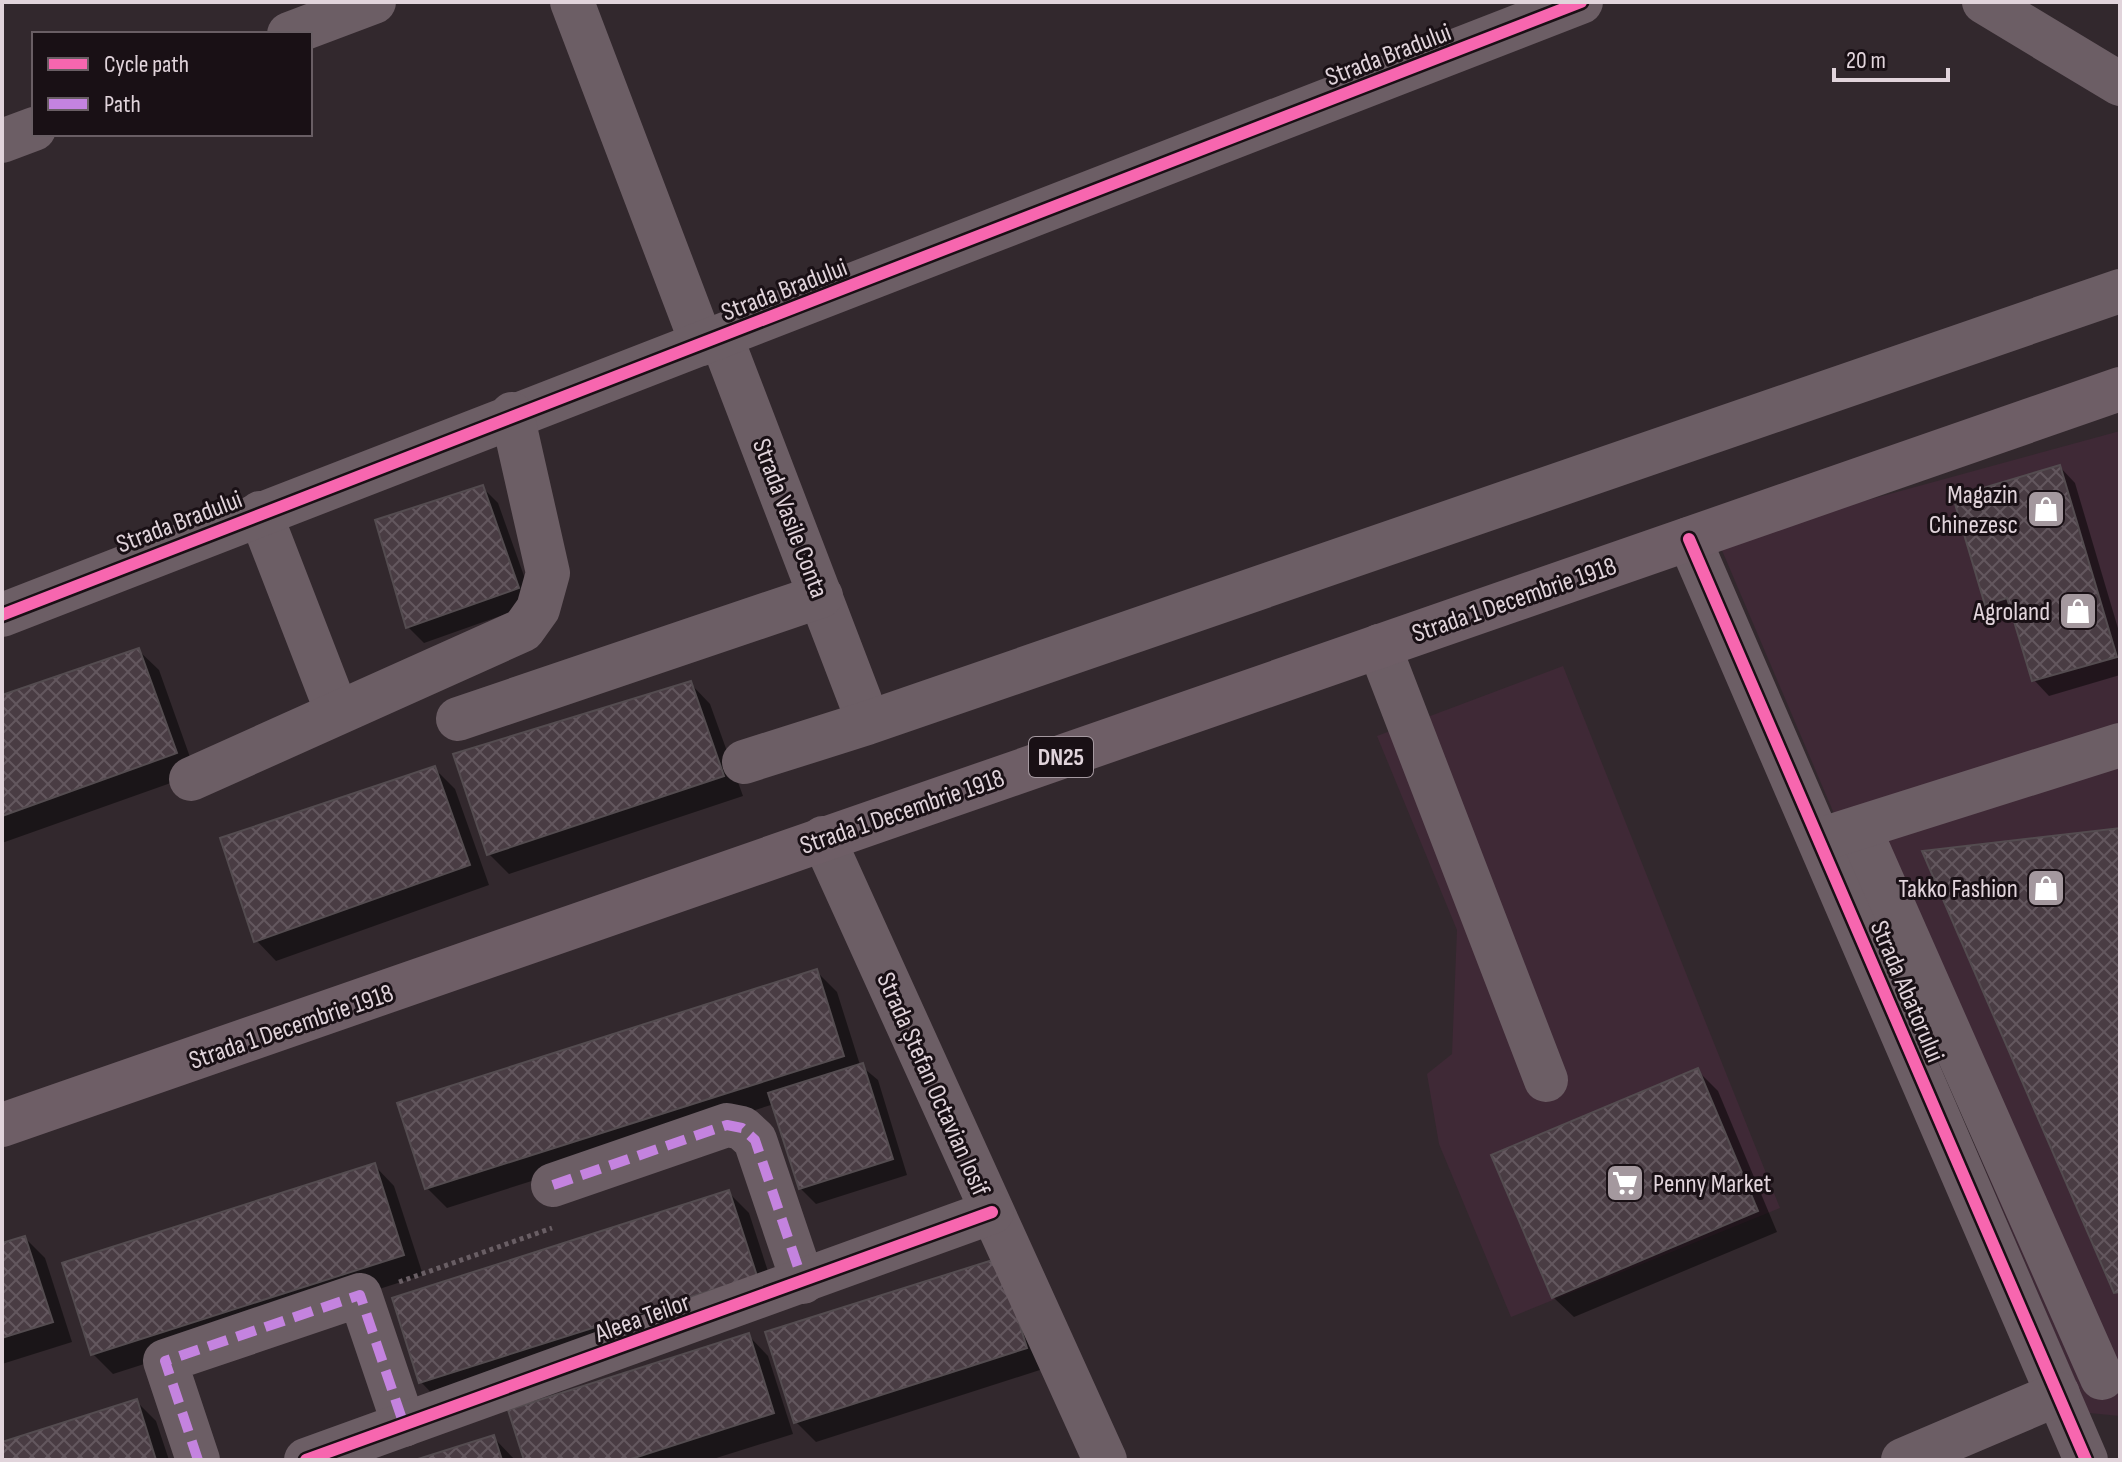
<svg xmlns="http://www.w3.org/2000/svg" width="2122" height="1462" font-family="'Sofia Sans Condensed',sans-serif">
<defs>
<pattern id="building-cross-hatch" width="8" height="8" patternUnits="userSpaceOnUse" patternTransform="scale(2)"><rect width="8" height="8" fill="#493c43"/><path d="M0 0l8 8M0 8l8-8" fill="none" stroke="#63575e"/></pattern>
</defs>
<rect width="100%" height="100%" fill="#32282d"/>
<g fill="#3f2936">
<path d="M2120,431V1416L2089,1413L1718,541Z"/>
<path d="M1563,666L1780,1208L1511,1317L1439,1144L1427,1074L1452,1054L1457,930L1377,736Z"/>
</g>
<g fill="#0007">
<path d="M2060,467L2075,483L2120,635V675L2049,696L2034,680L2015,616L2002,619L1987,604Z"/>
<path d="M483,488L498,503L534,604L424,643L408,627L377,521Z"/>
<path d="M138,650L159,670L196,774L2,843V698Z"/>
<path d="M690,683L710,704L743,796L509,874L489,854Z"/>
<path d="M435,769L455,789L489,885L276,961L256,940Z"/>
<path d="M816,971L837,992L860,1065L878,1080L907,1175L816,1204L800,1188L774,1104L447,1208L427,1188Z"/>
<path d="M1697,1070L1718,1091L1777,1232L1574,1317L1553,1297Z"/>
<path d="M374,1165L394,1186L423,1275L113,1374L93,1354Z"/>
<path d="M729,1193L749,1213L776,1296L441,1403L421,1382L395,1299Z"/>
<path d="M25,1238L45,1258L72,1342L2,1364V1245Z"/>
<path d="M999,1260L1046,1368L816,1442L795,1421Z"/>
<path d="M748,1335L768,1356L793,1434L710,1460H526Z"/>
<path d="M136,1401L156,1421L169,1460H2V1444Z"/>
<path d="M493,1437L515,1460H422Z"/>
</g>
<g fill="url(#building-cross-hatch)" stroke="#544c50" stroke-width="2">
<path d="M2060,465L2117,657L2032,681L2007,598L1985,605L1953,497Z"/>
<path d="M483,485L519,588L406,628L375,520Z"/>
<path d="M139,648L177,753L2,816V695Z"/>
<path d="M691,681L724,776L487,855L453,754Z"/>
<path d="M435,766L470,865L254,942L220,838Z"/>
<path d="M2120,828V1292L2114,1293L1922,851Z"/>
<path d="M817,969L844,1056L425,1189L397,1103Z"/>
<path d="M863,1063L893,1159L799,1189L768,1093Z"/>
<path d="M1698,1068L1758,1211L1552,1298L1491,1155Z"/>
<path d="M375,1163L404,1255L91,1355L62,1263Z"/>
<path d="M729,1190L757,1276L419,1383L392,1298Z"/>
<path d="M25,1236L53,1322L2,1338V1243Z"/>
<path d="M999,1258L1027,1348L794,1423L765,1332Z"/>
<path d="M749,1333L774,1413L628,1460H524L508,1410Z"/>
<path d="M137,1399L156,1460H2V1442Z"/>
<path d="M494,1435L502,1460H415Z"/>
</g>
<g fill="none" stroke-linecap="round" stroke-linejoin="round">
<path stroke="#695e64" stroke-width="5" stroke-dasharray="4 4" stroke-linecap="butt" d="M399,1282L552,1228"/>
<g stroke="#6c5e65" stroke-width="44">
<path d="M572,2L702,344"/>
<path d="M1984,2L2120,84"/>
<path d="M289,34L374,2"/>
<path d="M2,141L34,129"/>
<path d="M721,337L860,700"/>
<path d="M260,513L337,712"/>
<path d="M1689,539L2086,1460"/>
<path d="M2,615L1581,2"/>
<path d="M1379,646L1546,1080"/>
<path d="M458,719L821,596"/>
<path d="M744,762L867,723L2120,291"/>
<path d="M191,779L523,630L538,609L548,573L512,414"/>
<path d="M1859,828L2102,1378"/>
<path d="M1832,836L2120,745"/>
<path d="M823,838L1105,1460"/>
<path d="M553,1185L727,1125L742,1128L755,1140L803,1282"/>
<path d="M198,1460L165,1361L360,1295L404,1425"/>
<path d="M306,1460L992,1212"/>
<path d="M1903,1460L2058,1394"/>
</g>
<path stroke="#6e5e66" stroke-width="44" d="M2,1125L2120,389"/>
<g stroke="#c483df" stroke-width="10" stroke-dasharray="20 10" stroke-linecap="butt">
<path d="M553,1185L727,1125L742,1128L755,1140L803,1282"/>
<path d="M198,1460L165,1361L360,1295L404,1425"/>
</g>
<g stroke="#191015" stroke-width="17">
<g id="cycleway">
<path d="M1689,539L2086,1460"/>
<path d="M2,615L1581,2"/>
<path d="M306,1460L992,1212"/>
</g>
</g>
<use href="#cycleway" stroke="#f766af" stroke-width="12"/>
</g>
<defs>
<g id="shop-square" transform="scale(2)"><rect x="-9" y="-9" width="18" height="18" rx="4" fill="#a4989e" stroke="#191015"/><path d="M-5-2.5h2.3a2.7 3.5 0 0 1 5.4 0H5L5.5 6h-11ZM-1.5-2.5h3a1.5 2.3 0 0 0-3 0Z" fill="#fff"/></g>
<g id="supermarket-square" transform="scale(2)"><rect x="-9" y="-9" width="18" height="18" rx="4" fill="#a4989e" stroke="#191015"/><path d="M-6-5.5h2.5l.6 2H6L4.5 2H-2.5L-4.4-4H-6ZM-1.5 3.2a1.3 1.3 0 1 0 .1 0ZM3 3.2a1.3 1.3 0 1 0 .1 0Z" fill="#fff"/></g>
</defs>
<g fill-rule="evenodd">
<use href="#shop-square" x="2046" y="509"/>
<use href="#shop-square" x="2078" y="611"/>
<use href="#shop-square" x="2046" y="888"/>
<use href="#supermarket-square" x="1625" y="1183"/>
</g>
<g text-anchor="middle" stroke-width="6" stroke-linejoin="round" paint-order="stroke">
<rect fill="#191015" stroke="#a599a0" stroke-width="2" x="1029" y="737" width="64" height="40" rx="6"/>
<g font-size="24" font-weight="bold" fill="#e1d4db">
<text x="1061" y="765">DN25</text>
</g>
<g font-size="26" fill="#e1d4db" stroke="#191015">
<text transform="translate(1388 54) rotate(-21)" y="9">Strada Bradului</text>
<text transform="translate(784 289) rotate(-21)" y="9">Strada Bradului</text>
<text transform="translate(791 518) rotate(69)" y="9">Strada Vasile Conta</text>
<text transform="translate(179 521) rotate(-21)" y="9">Strada Bradului</text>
<text transform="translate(1514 599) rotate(-19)" y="9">Strada 1 Decembrie 1918</text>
<text transform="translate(902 811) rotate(-19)" y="9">Strada 1 Decembrie 1918</text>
<text transform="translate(1908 991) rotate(67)" y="9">Strada Abatorului</text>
<text transform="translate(291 1026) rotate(-19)" y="9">Strada 1 Decembrie 1918</text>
<text transform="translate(934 1084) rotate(66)" y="9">Strada Ștefan Octavian Iosif</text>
<text transform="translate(642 1317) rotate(-20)" y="9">Aleea Teilor</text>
</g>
<g font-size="26" fill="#e1d4db" stroke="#191015" text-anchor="end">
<text x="2018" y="503">Magazin<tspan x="2018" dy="30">Chinezesc</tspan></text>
<text x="2050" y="620">Agroland</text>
<text x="2018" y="897">Takko Fashion</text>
<text x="1653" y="1192" text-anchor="start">Penny Market</text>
</g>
</g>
<rect width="2122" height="1462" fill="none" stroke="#e1d4db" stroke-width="8"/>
<rect x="32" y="32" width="280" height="104" fill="#191015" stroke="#695e64" stroke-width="2"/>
<rect x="48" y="58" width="40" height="12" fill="#f766af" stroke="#695e64" stroke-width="2"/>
<text x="104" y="72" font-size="24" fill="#e1d4db">Cycle path</text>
<rect x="48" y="98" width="40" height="12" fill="#c483df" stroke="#695e64" stroke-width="2"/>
<text x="104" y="112" font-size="24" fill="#e1d4db">Path</text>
<path d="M1834 68v12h114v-12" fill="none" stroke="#e1d4db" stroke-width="4"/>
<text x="1846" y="68" font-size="24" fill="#e1d4db" stroke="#191015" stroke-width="6" paint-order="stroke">20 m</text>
</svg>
